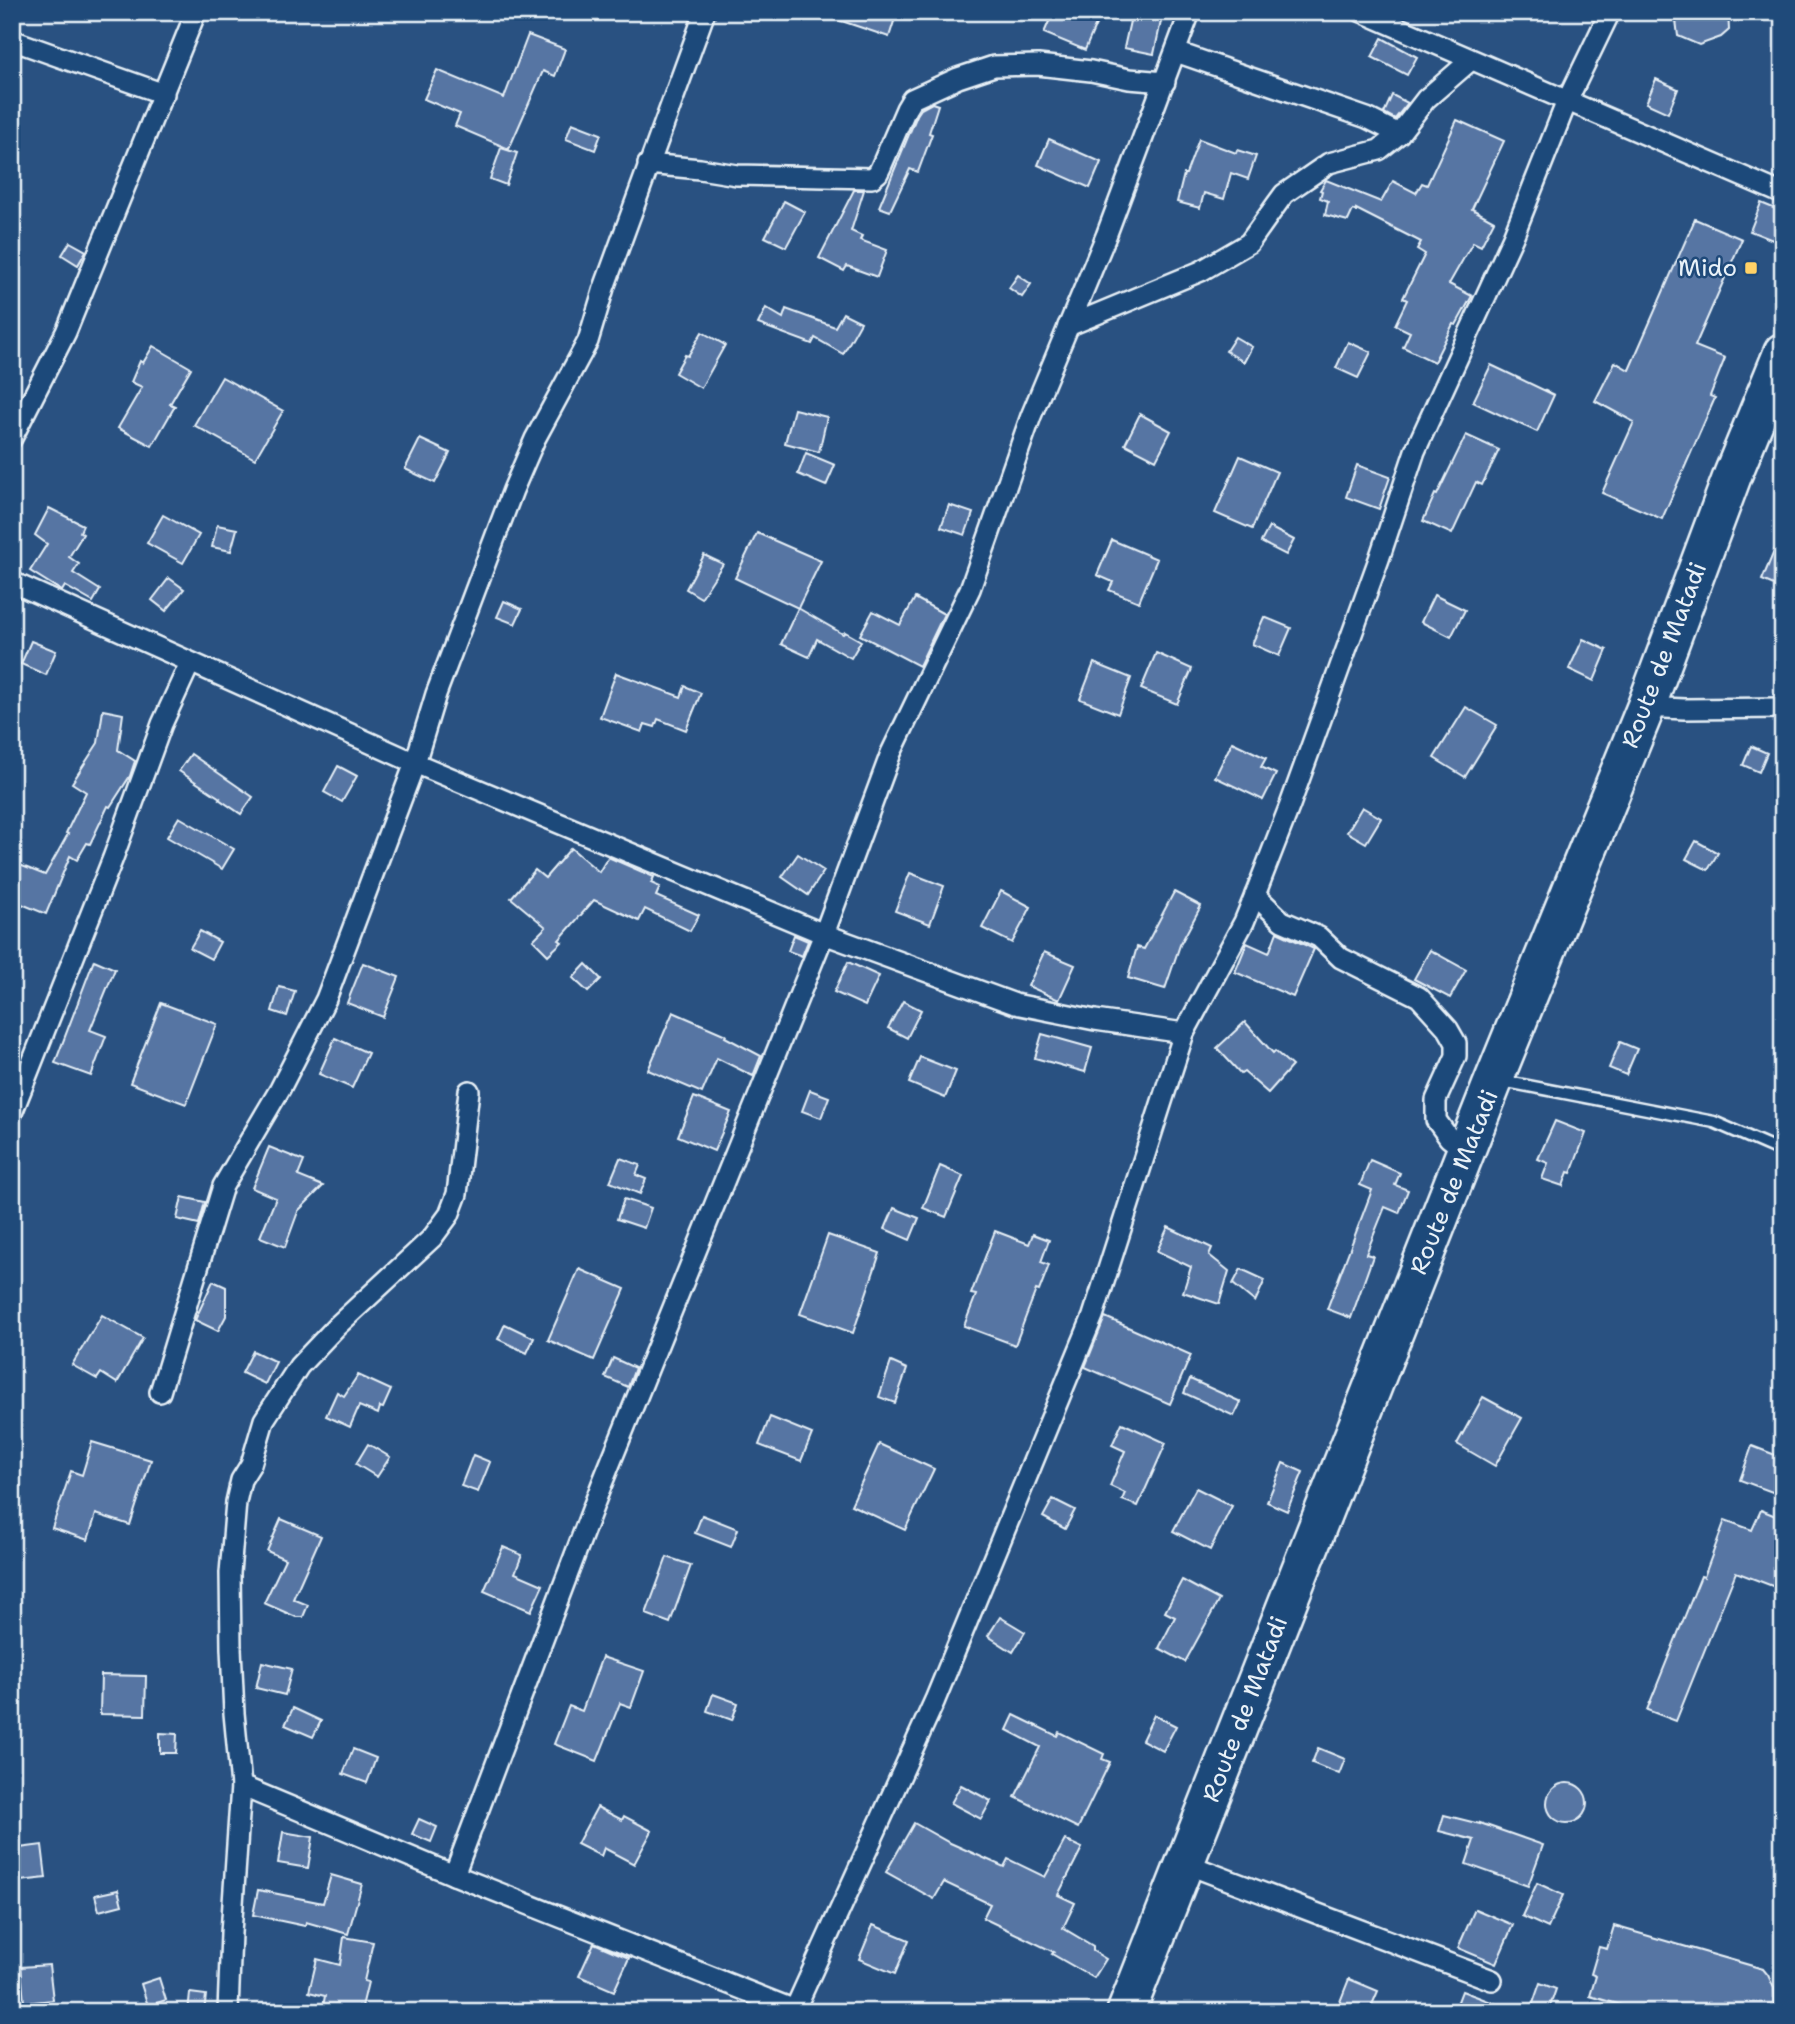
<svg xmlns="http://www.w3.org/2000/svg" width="1795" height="2024" font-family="'Shantell Sans',sans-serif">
<rect width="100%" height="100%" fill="#295181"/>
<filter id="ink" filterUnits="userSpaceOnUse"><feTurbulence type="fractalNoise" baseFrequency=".0143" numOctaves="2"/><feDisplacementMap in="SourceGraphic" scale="14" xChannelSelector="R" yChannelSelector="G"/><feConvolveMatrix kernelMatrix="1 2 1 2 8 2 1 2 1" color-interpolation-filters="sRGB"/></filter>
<g filter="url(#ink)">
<g fill="#5674a3" stroke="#e8f1f8" stroke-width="2">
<path d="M825,12H897L889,37L824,15Z"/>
<path d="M1053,12H1075L1097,22L1085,50L1044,33Z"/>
<path d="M1132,12H1163L1154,54L1124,48Z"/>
<path d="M1675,12H1728L1729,30L1721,37L1699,45L1678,36Z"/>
<path d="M528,35L565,49L555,76L543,71L509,149L455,126L460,114L424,99L437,70L504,98Z"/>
<path d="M1382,38L1417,57L1407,75L1372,57Z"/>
<path d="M1656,79L1678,89L1668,113L1646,103Z"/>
<path d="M1392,95L1408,103L1395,119L1384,113Z"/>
<path d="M932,103L938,105L929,133L932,134L918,172L910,169L890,211L879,207L917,115L921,109Z"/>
<path d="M1457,120L1504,141L1472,209L1494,221L1481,246L1473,242L1449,284L1472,296L1456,325L1453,324L1434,362L1403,347L1410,332L1395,325L1407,300L1403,298L1425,254L1417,249L1421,242L1356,209V211L1353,210L1348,221L1325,215L1328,201L1320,198L1322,191L1320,190L1326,180L1381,202L1393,181L1416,193L1422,183L1427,185Z"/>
<path d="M572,123L601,134L595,150L566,139Z"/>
<path d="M1049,139L1101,162L1090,188L1038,165Z"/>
<path d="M1199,139L1236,153L1237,150L1256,156L1248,179L1231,173L1224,199L1204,193L1200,208L1177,202L1184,174H1186Z"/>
<path d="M501,148L517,153L506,185L490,179Z"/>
<path d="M854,190H864L851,231L862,236L860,240L887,250L877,277L847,266L844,271L819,258Z"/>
<path d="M784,201L805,212L786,247L765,237Z"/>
<path d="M1761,203L1783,212V244L1750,231Z"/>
<path d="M1695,219L1742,239L1695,346L1725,358L1710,396L1715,398L1662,519L1602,493L1634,422L1595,401L1615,362L1629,370Z"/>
<path d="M70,242L86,251L78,265L62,255Z"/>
<path d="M1018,275L1031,284L1022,297L1009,288Z"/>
<path d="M766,308L783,318L786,309L835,327L843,313L861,322L843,354L815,338L812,344L758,324Z"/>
<path d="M702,332L725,345L701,388L675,373L685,355L688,356Z"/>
<path d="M1235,337L1252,347L1244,362L1226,351Z"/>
<path d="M1348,342L1371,352L1358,378L1336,368Z"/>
<path d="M153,346L191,368L170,404L175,406L152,446L118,428L142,387L131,382L140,361L143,363Z"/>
<path d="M1491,365L1554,395L1537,432L1473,402Z"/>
<path d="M222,377L283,411L255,459L194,425Z"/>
<path d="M794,409L827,417L819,452L785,443Z"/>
<path d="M1140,414L1171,431L1156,460L1125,444Z"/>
<path d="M1466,435L1499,450L1482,485L1476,482L1452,534L1423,521L1435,494L1437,495Z"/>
<path d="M420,439L450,453L435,483L405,469Z"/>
<path d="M806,453L835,465L826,486L798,474Z"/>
<path d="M1240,456L1277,472L1252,529L1215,513Z"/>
<path d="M1357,465L1390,477L1379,509L1346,497Z"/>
<path d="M949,505L973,513L965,535L941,527Z"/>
<path d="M49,508L83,525L80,532L83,534L69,557L79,564L73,573L100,590L93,602L65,586L62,591L30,571L47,544L35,535Z"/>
<path d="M163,515L199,535L183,563L147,543Z"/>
<path d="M217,525L237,529L231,551L212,547Z"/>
<path d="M1269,527L1294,540L1286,555L1261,542Z"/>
<path d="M1783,530V589L1762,580Z"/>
<path d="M757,533L821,561L798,608L735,578Z"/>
<path d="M1112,540L1157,559L1139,602L1109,590L1113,582L1097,575Z"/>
<path d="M704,555L723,564L701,598L686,589Z"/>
<path d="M169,578L184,589L166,611L152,600Z"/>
<path d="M1434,595L1465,610L1451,637L1421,622Z"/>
<path d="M915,598L944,614L919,666L860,635L873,611L900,625Z"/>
<path d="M504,601L522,609L515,624L497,617Z"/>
<path d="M798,608L843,634L845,632L861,641L851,658L817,639L809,657L781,644Z"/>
<path d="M1264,617L1291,628L1279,656L1252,644Z"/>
<path d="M1583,639L1607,650L1594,681L1569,669Z"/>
<path d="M31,641L56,651L46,675L21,664Z"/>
<path d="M1156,653L1192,669L1177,704L1141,689Z"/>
<path d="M1094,663L1131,678L1118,714L1080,699Z"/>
<path d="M616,673L681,697L685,686L701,693L686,730L658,719L655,727L645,724L642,732L600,717Z"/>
<path d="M1466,707L1497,725L1465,777L1434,758Z"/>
<path d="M103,710L123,714L118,750L135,761L130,776L110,807L108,806L90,844L87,843L77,860L70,856L46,914L12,900V862L45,875L68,834L66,833L86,792L72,783L98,743Z"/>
<path d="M1232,742L1266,758L1261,767L1276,774L1263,800L1215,777Z"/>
<path d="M1751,746L1767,753L1759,772L1743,765Z"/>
<path d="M191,754L253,797L241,814L219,799L220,798L179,771Z"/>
<path d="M338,766L357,776L342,802L324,792Z"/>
<path d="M1362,807L1381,818L1366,843L1347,832Z"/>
<path d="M179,817L234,849L222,869L167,837Z"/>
<path d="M1696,841L1718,853L1708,870L1686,859Z"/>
<path d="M571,848L599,872L608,857L654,877L651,883L660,887L656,896L699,915L690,931L645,909L639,921L594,900L559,940L562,942L548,955L533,940L546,927L511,898L535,870L545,878Z"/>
<path d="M798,854L824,871L808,895L782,877Z"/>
<path d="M910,873L944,886L930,924L895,911Z"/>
<path d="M1001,891L1031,907L1012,943L982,928Z"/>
<path d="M1174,892L1201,906L1180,945L1165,989L1128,978L1137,947L1144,949Z"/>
<path d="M200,931L220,942L211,959L190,948Z"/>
<path d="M1277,932L1314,949L1293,997L1235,972L1247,943L1269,953Z"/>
<path d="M794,935L808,941L802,956L788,951Z"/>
<path d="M1430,950L1466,970L1450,998L1414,979Z"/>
<path d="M1044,952L1075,965L1059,1000L1028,986Z"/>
<path d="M94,960L115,969L90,1030L106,1036L91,1076L55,1063Z"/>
<path d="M848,962L879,976L865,1006L834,992Z"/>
<path d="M363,963L399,977L383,1017L347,1003Z"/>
<path d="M586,964L601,979L588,992L573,978Z"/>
<path d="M279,987L295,991L287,1016L272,1011Z"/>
<path d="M903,1001L921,1010L907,1038L888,1028Z"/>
<path d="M161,1003L217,1024L186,1104L130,1083Z"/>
<path d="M673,1012L726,1035L725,1037L761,1056L753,1076L717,1058L702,1093L648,1070Z"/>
<path d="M1245,1022L1273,1053L1275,1051L1292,1066L1268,1093L1244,1072L1241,1074L1217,1048Z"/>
<path d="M1042,1034L1092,1048L1085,1072L1035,1058Z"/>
<path d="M335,1038L368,1053L352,1088L319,1074Z"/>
<path d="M1620,1042L1637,1049L1626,1075L1609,1068Z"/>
<path d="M920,1057L956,1071L945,1098L909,1083Z"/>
<path d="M810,1090L829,1097L821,1118L802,1111Z"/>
<path d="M694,1097L731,1112L714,1151L678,1136Z"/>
<path d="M1555,1121L1586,1133L1571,1173L1568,1172L1563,1186L1542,1179L1548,1163L1538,1159Z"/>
<path d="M269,1147L304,1161L298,1176L323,1186L299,1210V1209L285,1247L260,1237L276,1198L252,1188Z"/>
<path d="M620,1158L640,1165L636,1175L646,1179L640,1194L610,1182Z"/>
<path d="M1370,1160L1400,1173L1395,1185L1408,1190L1399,1213L1385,1207L1366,1254L1373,1256L1351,1318L1327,1309L1372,1190L1360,1185Z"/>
<path d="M940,1166L963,1176L946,1217L923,1208Z"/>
<path d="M182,1197L205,1202L199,1224L177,1219Z"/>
<path d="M624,1199L651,1208L644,1228L617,1219Z"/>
<path d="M894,1208L919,1218L910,1240L885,1229Z"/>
<path d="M1168,1227L1212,1248L1209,1255L1229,1271L1219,1304L1183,1292L1191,1267L1157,1251Z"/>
<path d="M995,1231L1029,1244L1033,1234L1049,1240L1041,1262L1049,1265L1039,1291L1036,1290L1015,1345L964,1326L976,1295L971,1294Z"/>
<path d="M828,1235L880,1253L853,1333L800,1314Z"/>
<path d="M579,1269L625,1289L594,1360L548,1340Z"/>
<path d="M1241,1269L1265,1280L1255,1302L1233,1284Z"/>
<path d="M213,1281L226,1287V1316L218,1331L195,1320Z"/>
<path d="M102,1315L143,1338L117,1383L101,1373L97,1379L72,1365Z"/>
<path d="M1105,1317L1191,1355L1170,1404L1085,1367Z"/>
<path d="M505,1324L534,1338L527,1353L498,1339Z"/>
<path d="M253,1351L276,1362L265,1384L242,1373Z"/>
<path d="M613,1358L635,1368L628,1387L605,1377Z"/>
<path d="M891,1362L907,1369L895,1403L879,1397Z"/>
<path d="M358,1375L391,1390L383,1408L380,1407L378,1414L359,1406L350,1427L326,1416L337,1392L344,1396Z"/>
<path d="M1190,1379L1241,1402L1234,1416L1184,1393Z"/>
<path d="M1483,1397L1522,1418L1495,1466L1457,1444Z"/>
<path d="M770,1417L812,1434L801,1461L759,1445Z"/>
<path d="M1122,1423L1166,1443L1138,1506L1122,1500L1125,1493L1110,1486L1125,1451L1112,1445Z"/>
<path d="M92,1442L151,1460L130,1525L96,1514L88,1540L52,1528L71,1471L82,1475Z"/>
<path d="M368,1444L390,1457L377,1477L356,1464Z"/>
<path d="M879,1444L934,1469L905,1530L851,1505Z"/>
<path d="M1752,1446L1783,1458V1473L1775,1493L1740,1480Z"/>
<path d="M473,1455L490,1462L478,1492L461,1486Z"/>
<path d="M1283,1463L1303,1472L1287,1511L1267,1502Z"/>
<path d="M1196,1488L1232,1506L1210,1550L1173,1531Z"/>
<path d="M1053,1499L1075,1510L1065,1529L1043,1517Z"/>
<path d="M1761,1510L1783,1519V1590L1736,1572L1676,1721L1647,1710L1701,1576L1704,1577L1725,1520L1752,1530Z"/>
<path d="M702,1515L738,1529L731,1547L695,1533Z"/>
<path d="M281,1519L321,1536L293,1599L308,1605L303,1617H296L264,1603L285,1559L267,1551Z"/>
<path d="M503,1547L522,1555L515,1573L543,1585L531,1611L484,1591Z"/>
<path d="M667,1557L691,1565L670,1623L646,1614Z"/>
<path d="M1182,1580L1219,1600L1185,1662L1159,1648L1175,1617L1165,1612Z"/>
<path d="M1000,1617L1025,1632L1013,1652L988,1636Z"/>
<path d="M602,1657L644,1671L631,1707L620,1703L597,1761L554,1744L569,1706L582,1711Z"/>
<path d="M262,1662L292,1669L285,1695L256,1688Z"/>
<path d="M101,1675L146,1676L145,1715L100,1714Z"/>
<path d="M713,1694L738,1703L732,1720L707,1711Z"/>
<path d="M293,1708L321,1721L313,1737L285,1725Z"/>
<path d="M1014,1715L1057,1736L1059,1732L1104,1754L1102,1759L1110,1762L1078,1828L1015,1797L1040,1747L1007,1730Z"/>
<path d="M1154,1715L1176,1726L1163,1751L1142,1740Z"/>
<path d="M160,1733L177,1734L176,1753H160Z"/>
<path d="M1318,1748L1345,1759L1339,1774L1312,1763Z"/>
<path d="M353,1749L376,1758L367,1783L343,1774Z"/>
<circle cx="1567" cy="1803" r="20"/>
<path d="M961,1785L991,1801L981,1819L951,1803Z"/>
<path d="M597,1807L622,1820L624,1816L652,1831L634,1864L604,1848L601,1856L577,1844Z"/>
<path d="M1444,1815L1480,1824V1823L1543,1845L1528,1886L1466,1864L1474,1840L1439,1831Z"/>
<path d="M419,1819L437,1827L431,1842L412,1834Z"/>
<path d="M914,1823L948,1842L1004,1867L1008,1859L1045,1877L1065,1840L1082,1848L1058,1895L1075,1903L1063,1928L1093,1946V1951L1106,1959L1094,1978L1052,1954L1054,1952L983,1918L990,1904L944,1882L934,1899L886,1872Z"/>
<path d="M283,1832L313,1837L308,1868L278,1863Z"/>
<path d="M42,1845L46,1878L12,1882V1849Z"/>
<path d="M331,1875L362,1884L348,1934L306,1922L305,1926L253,1915L258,1890L323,1903Z"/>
<path d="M1537,1883L1563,1895L1548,1928L1522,1916Z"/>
<path d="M118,1890L122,1905L99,1911L95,1895Z"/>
<path d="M1475,1909L1513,1925L1496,1964L1458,1948Z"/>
<path d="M873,1925L909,1940L895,1974L859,1959Z"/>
<path d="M1614,1926L1763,1969L1768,1975L1774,1988L1775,2005L1772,2012H1645L1590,1996L1596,1976L1591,1974L1599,1947L1607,1949Z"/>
<path d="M344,1937L373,1942L364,1981L368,1982L362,2007L359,2006L358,2012H322L325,1996L309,1992L317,1959L340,1965Z"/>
<path d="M594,1943L629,1958L614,1991L579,1976Z"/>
<path d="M49,1965L53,2000L24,2003L21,1967Z"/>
<path d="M159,1978L166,2000L148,2006L141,1984Z"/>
<path d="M1349,1979L1378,1991L1369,2012H1336Z"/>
<path d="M1540,1983L1556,1989L1548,2012H1530Z"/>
<path d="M1462,1991L1512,2010V2012H1454Z"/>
<path d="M190,1993L206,1995L204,2012H188Z"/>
</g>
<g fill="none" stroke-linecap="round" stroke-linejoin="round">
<g stroke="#e8f1f8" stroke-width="15">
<path id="lane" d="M1502,1081L1714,1122L1783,1152"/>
</g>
<g stroke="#e8f1f8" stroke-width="24">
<g id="street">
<path d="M1362,12L1783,194"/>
<path d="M12,40L164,94"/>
<path d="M1176,52L1367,118L1399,134L1426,99L1471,60"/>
<path d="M648,164L700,169L737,175L872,178L878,173L881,167L906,109L912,99L958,78L994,66L1038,65L1091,71L1129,79L1165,82"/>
<path d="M1068,326L1201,271L1249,243L1276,205L1284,194L1297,185L1329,163L1379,150L1399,134"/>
<path d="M12,438L66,332L196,12"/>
<path d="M12,582L415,763L824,934L1015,1004L1095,1020L1184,1033"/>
<path d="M1646,707L1684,709L1783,708"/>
<path d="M1255,895L1282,921L1319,937L1341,958L1419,997L1448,1029L1456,1043V1056L1436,1100V1120L1449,1138L1466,1151"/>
<path d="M12,1113L113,858L162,724L190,663"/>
<path d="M160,1392L223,1186L280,1089L326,999L415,763L436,694L513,490L535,439L588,341L604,288L705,12"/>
<path d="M241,1786L454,1875L800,2012"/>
<path d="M1184,1863L1492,1980"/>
<path d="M454,1875L601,1486L824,934L891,753L970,589L1031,416L1106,236L1190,12"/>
<path d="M795,2009L935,1700L1093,1316L1184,1033L1244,922L1255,895L1290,805L1379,559L1415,451L1513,237L1567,101L1610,12"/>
<path d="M228,2012L231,1933L241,1786L234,1713L231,1648L230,1573L236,1502L241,1480L251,1464L264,1420L299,1366L337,1326L432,1238L449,1215L457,1194L469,1091"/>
</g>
</g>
<g stroke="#e8f1f8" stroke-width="42">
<path id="highway" d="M1126,2012L1491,1087L1646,707L1733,474L1783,352"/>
</g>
<use href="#lane" stroke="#1f4a7a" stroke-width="10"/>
<use href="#street" stroke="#1f4a7a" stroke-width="19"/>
<use href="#highway" stroke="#1f4a7a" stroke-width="37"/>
</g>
</g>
<rect fill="#ffd166" stroke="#1f4a7a" stroke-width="2.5" x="1744" y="261" width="14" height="14" rx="3.5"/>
<g text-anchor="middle" stroke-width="5" stroke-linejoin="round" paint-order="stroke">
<g font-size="24" fill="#e8f1f8" stroke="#1f4a7a" text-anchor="end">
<text x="1737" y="276">Mido</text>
</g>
<g font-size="24" fill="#e8f1f8" stroke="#1f4a7a">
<text transform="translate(1664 655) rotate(-69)" y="8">Route de Matadi</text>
<text transform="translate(1454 1182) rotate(-68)" y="8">Route de Matadi</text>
<text transform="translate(1245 1709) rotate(-69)" y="8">Route de Matadi</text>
</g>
</g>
<rect width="1795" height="2024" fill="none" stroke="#1f4a7a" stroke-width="42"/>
<rect x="21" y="21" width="1753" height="1982" fill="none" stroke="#e8f1f8" stroke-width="2.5" filter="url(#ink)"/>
</svg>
